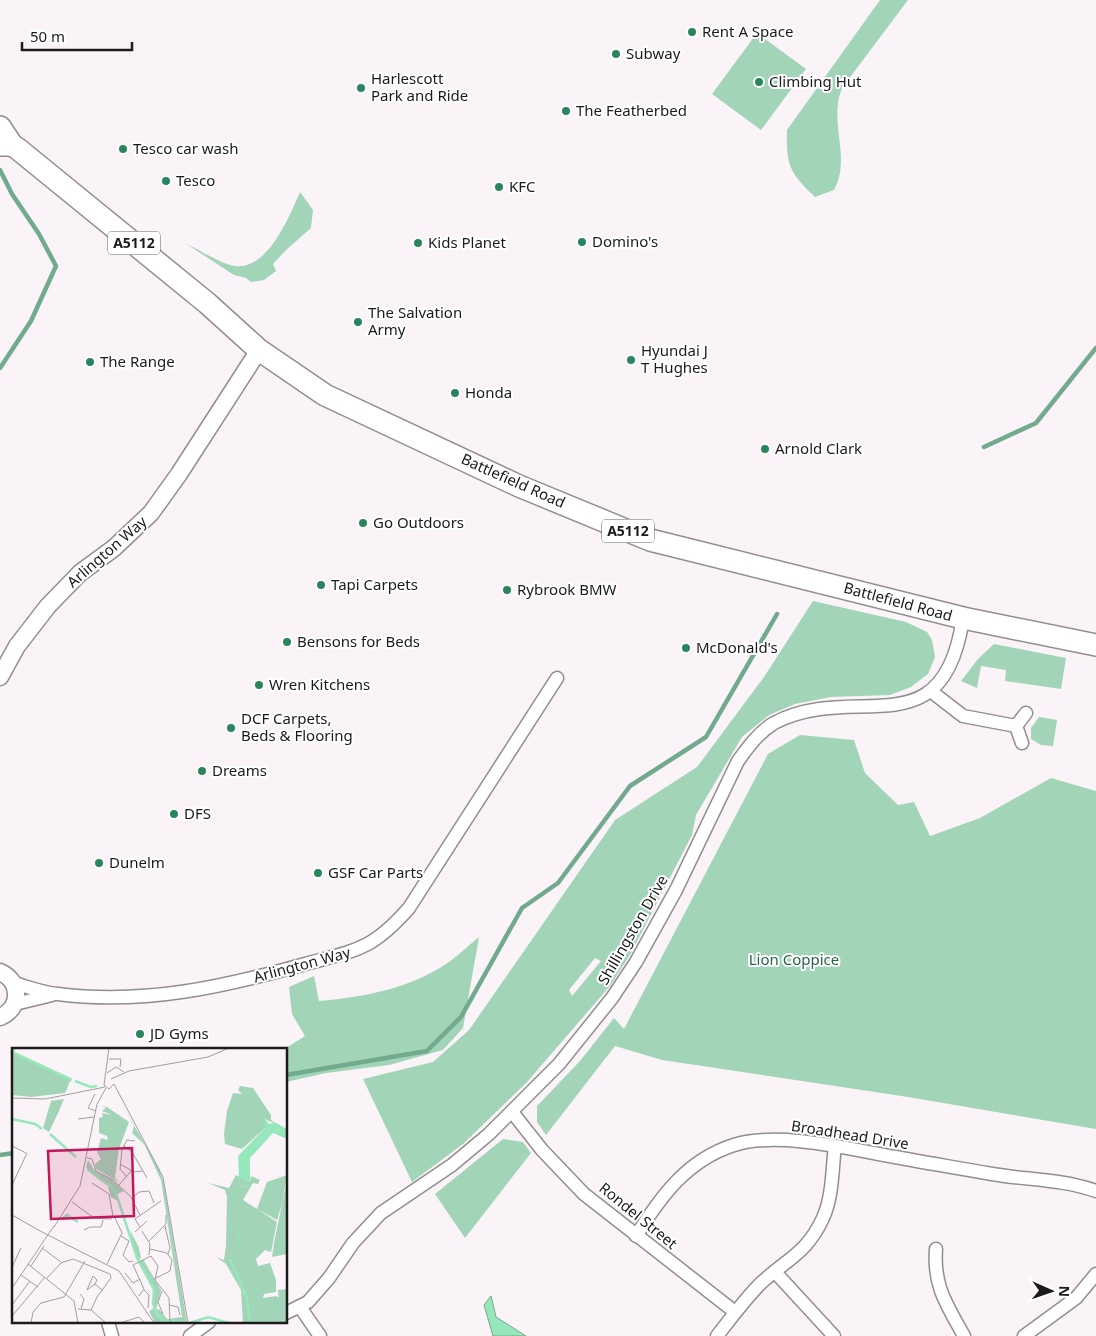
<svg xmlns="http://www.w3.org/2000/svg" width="1096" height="1336" font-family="'Noto Sans',sans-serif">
<rect width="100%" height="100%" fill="#faf4f8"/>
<g fill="#a2d4b7" fill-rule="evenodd">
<path d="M880,0H908L842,88C828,122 852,158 834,190L815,197C789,172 786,165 787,130Z"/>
<path d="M757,33L806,69L761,130L712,94Z"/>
<path d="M300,192L313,210L311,228L286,250L273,264L276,271L264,280L251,282L246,278L234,275L185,243C198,249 221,264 235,266C268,270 289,217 300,192Z"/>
<path d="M813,601L906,622L927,632L932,640L935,657L928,674L911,687L890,695L831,697L795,704L769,715L742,737L696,815L692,835L631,953L610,986L527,1082L463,1144L412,1182L363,1079L433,1062L469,1030L615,820L697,767L764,677ZM595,958L601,961L572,996L569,990Z"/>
<path d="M994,644L1066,658L1061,689L1005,681L1006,670L981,666L977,688L961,681L978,659Z"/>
<path d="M1039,717L1057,720L1053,746L1041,745L1031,739V728Z"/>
<path d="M800,735L854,740L865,773L898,805L914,802L930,836L980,818L1051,778L1096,791V1129L908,1097L662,1060L615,1046L546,1135L537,1122V1106L580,1061L614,1018L624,1029L768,754Z"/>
<path d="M479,937L463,1028L443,1050L389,1065L326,1073L286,1082V1050H283L305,1036L292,1014L289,987L314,976L319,1001C366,997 414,988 453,959C462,952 470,944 479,937Z"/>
<path d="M503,1139L523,1142L531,1153L465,1238L435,1194Z"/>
</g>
<path fill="#96e8bc" stroke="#71aa8c" d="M491,1296L496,1317L526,1336H493L484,1305Z"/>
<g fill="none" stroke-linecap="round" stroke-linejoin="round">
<g stroke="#71aa8c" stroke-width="4.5">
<path d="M0,170L12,194L39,234L56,266L31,321L0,368"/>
<path d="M984,447L1036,423L1096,348"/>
<path d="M286,1075L427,1051L461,1017L522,908L558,883L630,786L706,737L777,614"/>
<path d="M0,1155L14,1153"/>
</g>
<g stroke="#938d90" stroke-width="15">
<g id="minor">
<path d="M932,692L963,716L1016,726"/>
<path d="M1016,726L1022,743"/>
<path d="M1016,726L1026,713"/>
<path d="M14,983C28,987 43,993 58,994C143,1005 224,987 305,964C357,950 372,950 409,908L557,678"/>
<path d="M15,1004L52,995"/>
<path d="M512,1112L542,1150L584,1194L735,1312"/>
<path d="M636,1236C661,1196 687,1160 734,1145C778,1131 850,1149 895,1157C927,1163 959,1168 992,1174C1027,1180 1062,1179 1096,1191"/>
<path d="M936,1249C933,1286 947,1305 964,1336"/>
<path d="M775,1272L834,1336"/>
<path d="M300,1307L320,1336"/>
<path d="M286,1313L308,1302L329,1278L353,1243L381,1213L452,1165L489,1134L559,1064L612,998L636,962L676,890L738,761C748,747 759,732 774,723C855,680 943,753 963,618"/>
<path d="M108,1322L112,1336"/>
<path d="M190,1336L209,1322"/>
<path d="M717,1336C731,1318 745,1299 761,1283C787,1259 807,1253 823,1218C833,1196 832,1169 835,1146"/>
<path d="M1024,1336L1076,1298L1096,1274"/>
</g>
</g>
<g stroke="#938d90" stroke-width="19">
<g id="tertiary">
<path d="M0,677L17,646L48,606L80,573L114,548L151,513L179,474L259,350"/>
<path d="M0,972C21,981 22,1008 0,1017"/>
</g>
</g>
<g stroke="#938d90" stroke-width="24">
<g id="primary">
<path d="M0,127L12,145"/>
<path d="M0,145H12L18,149L207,303L259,350L325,395L519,486L650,540L963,618L1096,645"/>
</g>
</g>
<use href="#minor" stroke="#fff" stroke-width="12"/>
<use href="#tertiary" stroke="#fff" stroke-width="16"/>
<use href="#primary" stroke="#fff" stroke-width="21"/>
</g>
<g fill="#29855b" stroke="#fff" stroke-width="2">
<circle cx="692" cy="32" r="5"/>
<circle cx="616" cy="54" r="5"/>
<circle cx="759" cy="82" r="5"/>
<circle cx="361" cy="88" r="5"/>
<circle cx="566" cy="111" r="5"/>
<circle cx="123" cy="149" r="5"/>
<circle cx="166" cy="181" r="5"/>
<circle cx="499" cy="187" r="5"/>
<circle cx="582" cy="242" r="5"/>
<circle cx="418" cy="243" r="5"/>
<circle cx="358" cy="322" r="5"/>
<circle cx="631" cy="360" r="5"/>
<circle cx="90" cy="362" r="5"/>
<circle cx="455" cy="393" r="5"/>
<circle cx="765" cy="449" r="5"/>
<circle cx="363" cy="523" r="5"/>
<circle cx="321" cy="585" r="5"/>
<circle cx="507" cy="590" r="5"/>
<circle cx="287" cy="642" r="5"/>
<circle cx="686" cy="648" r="5"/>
<circle cx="259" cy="685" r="5"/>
<circle cx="231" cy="728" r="5"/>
<circle cx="202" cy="771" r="5"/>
<circle cx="174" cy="814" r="5"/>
<circle cx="99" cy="863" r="5"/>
<circle cx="318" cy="873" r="5"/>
<circle cx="140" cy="1034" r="5"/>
</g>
<g text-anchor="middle" stroke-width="4" stroke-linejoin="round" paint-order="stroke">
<g fill="#fff" stroke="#605f60" stroke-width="1">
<rect x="108" y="231.5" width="52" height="23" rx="4"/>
<rect x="602" y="519.5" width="52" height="23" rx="4"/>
</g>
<g font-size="14" font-weight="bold" fill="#1c1a1c">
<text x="134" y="248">A5112</text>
<text x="628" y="536">A5112</text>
</g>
<g font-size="15" fill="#1c1a1c" stroke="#fff" text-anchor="start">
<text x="702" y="37">Rent A Space</text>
<text x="626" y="59">Subway</text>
<text x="371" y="84">Harlescott<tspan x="371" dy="17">Park and Ride</tspan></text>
<text x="769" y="87">Climbing Hut</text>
<text x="576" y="116">The Featherbed</text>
<text x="133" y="154">Tesco car wash</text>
<text x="176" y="186">Tesco</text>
<text x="509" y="192">KFC</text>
<text x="592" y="247">Domino's</text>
<text x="428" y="248">Kids Planet</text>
<text x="368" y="318">The Salvation<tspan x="368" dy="17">Army</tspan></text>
<text x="641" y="356">Hyundai J<tspan x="641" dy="17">T Hughes</tspan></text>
<text x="100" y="367">The Range</text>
<text x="465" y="398">Honda</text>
<text x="775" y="454">Arnold Clark</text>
<text x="373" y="528">Go Outdoors</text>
<text x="331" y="590">Tapi Carpets</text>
<text x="517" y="595">Rybrook BMW</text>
<text x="297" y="647">Bensons for Beds</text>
<text x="696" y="653">McDonald's</text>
<text x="269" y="690">Wren Kitchens</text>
<text x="241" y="724">DCF Carpets,<tspan x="241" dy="17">Beds &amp; Flooring</tspan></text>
<text x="212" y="776">Dreams</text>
<text x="184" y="819">DFS</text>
<text x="109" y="868">Dunelm</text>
<text x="328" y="878">GSF Car Parts</text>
<text x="150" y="1039">JD Gyms</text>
</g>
<g font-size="15" fill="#1c1a1c" stroke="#fff">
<text transform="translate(513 481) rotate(24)" y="5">Battlefield Road</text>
<text transform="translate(107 552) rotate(-41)" y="5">Arlington Way</text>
<text transform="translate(898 602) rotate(15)" y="5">Battlefield Road</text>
<text transform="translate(633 930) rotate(-60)" y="5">Shillingston Drive</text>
<text transform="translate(302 965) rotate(-15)" y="5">Arlington Way</text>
<text transform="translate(850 1135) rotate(9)" y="5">Broadhead Drive</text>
<text transform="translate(638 1216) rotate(39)" y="5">Rondel Street</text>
</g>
<g font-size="15" fill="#276346" stroke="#fff">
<text x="794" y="965">Lion Coppice</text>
</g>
</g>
<g transform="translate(12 1048)">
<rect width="275" height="275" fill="#faf4f8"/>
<path d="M0,4L59,31L53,45L19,49L0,47ZM228,38L241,40L259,67V72L270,79L253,71V80L230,101L213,96L212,86L215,63L221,45L230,46L226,42ZM106,50L147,120L152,136L175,275L160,272L143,275L137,263L141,261L142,244L126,214L131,211L149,242L144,262L147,261L155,271L170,269L149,132L132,96L120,85L122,78ZM52,51L47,63L37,84L31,80L39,53ZM90,58L95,59L117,74L107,101L103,130L108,135L84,121L83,116L89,111L85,104L89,90L96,92L95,88L87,85V70L91,69L90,65L100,67L90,63L94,60ZM76,112L83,123L99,131L112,143L105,146L106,153L99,149L96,139H101L74,119ZM224,127L238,134L239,128L248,132L246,136L241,135L231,152L265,174L259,204L253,202L244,211L246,218L258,215L264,232V244L252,246L251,250L265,248L275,261V275H231L229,242L214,216L204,209L212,212L214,198L215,149L213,142L196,135L217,140ZM275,127L270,156L265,172L245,161L255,134ZM275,132V206L260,209L262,195ZM118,182L127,200L129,210L125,213ZM275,241V260L267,254L266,242Z" fill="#a2d4b7"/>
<path d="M252,69L257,76L264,75L275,81V91L261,85L238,110V137L235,139H229L221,153L228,173L227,188L217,209L220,213L217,209L226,189L228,173L221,153L228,139L238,136L237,133L227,131L226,108L253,80Z" fill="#96e8bc"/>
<path fill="none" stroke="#96e8bc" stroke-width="2.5" d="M3,0L0,4L60,32M63,33L79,39L85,38M0,71L23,76L30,81M38,86L64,109M75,121L103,142L125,210L142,241L141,255L145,266L153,273L172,274M50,171L55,167L66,174M218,211L235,250L238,275M178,275L196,269L217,275"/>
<path fill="none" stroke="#a19da0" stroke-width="1" d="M97,0L92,37L97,41L102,36M97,11H109L108,19M95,25L104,19L112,24M99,31L117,23L196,9L217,0M102,36L151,129L176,275M83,46L76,60L84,63M0,50L33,51L93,39M66,71L82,69M0,98L14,105M112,98L120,104L135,130M75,110L80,111L84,123L101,132L119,149L128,167M108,116L122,124L131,123M115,129L108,121L110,101L115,92L123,93M80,135L97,146L101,168M0,137L15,105M107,137L119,123M120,150L127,144L137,143L142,155M60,154L82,170L100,171M0,167L30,184M153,178L158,200L156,206M42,179L68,138L85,56L94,40M128,179L123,171L149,153M72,182L78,179H89L91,172M130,183L138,196L137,207M30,184L107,223L142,275M123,184L135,173M109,188L117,193L111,207L117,214L121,213M137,193L154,176V167M30,200L49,214M138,201L155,205L160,212L158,223L142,231M16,216L62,253L66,275M95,216L110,185L102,168M19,218L32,198M0,219L9,200M113,225L121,235L128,231M9,227L26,239M35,230L49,215L61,211L98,226L99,230L85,249L79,262M83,236L85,232L81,228L75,242L83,236L90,242M0,240L42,178M132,242L137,247L136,260M150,243L146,254L151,266M68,246L72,251L69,261M127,248L132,241L121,217L139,208L146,218L143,232L157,250L158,275M0,257L18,233M157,257L166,259L168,267M66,261L79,262L94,275M0,268L33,229M19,275L21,264L29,255L52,249L73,213M108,275L127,269L133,275"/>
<path fill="#c2185b" fill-opacity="0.15" stroke="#c2185b" stroke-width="2.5" d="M120,100L122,168L39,171L36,103Z"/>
<rect width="275" height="275" fill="none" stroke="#1c1a1c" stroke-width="2.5"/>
</g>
<g transform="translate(1051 1291) rotate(92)" stroke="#ffffff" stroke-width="4" paint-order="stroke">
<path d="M0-4L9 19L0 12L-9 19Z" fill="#1c1a1c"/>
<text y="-8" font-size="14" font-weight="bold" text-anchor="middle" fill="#1c1a1c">N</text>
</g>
<path d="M22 42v8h110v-8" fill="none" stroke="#1c1a1c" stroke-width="2.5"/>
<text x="30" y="42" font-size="15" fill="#1c1a1c" stroke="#ffffff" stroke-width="4" paint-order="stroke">50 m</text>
</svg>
